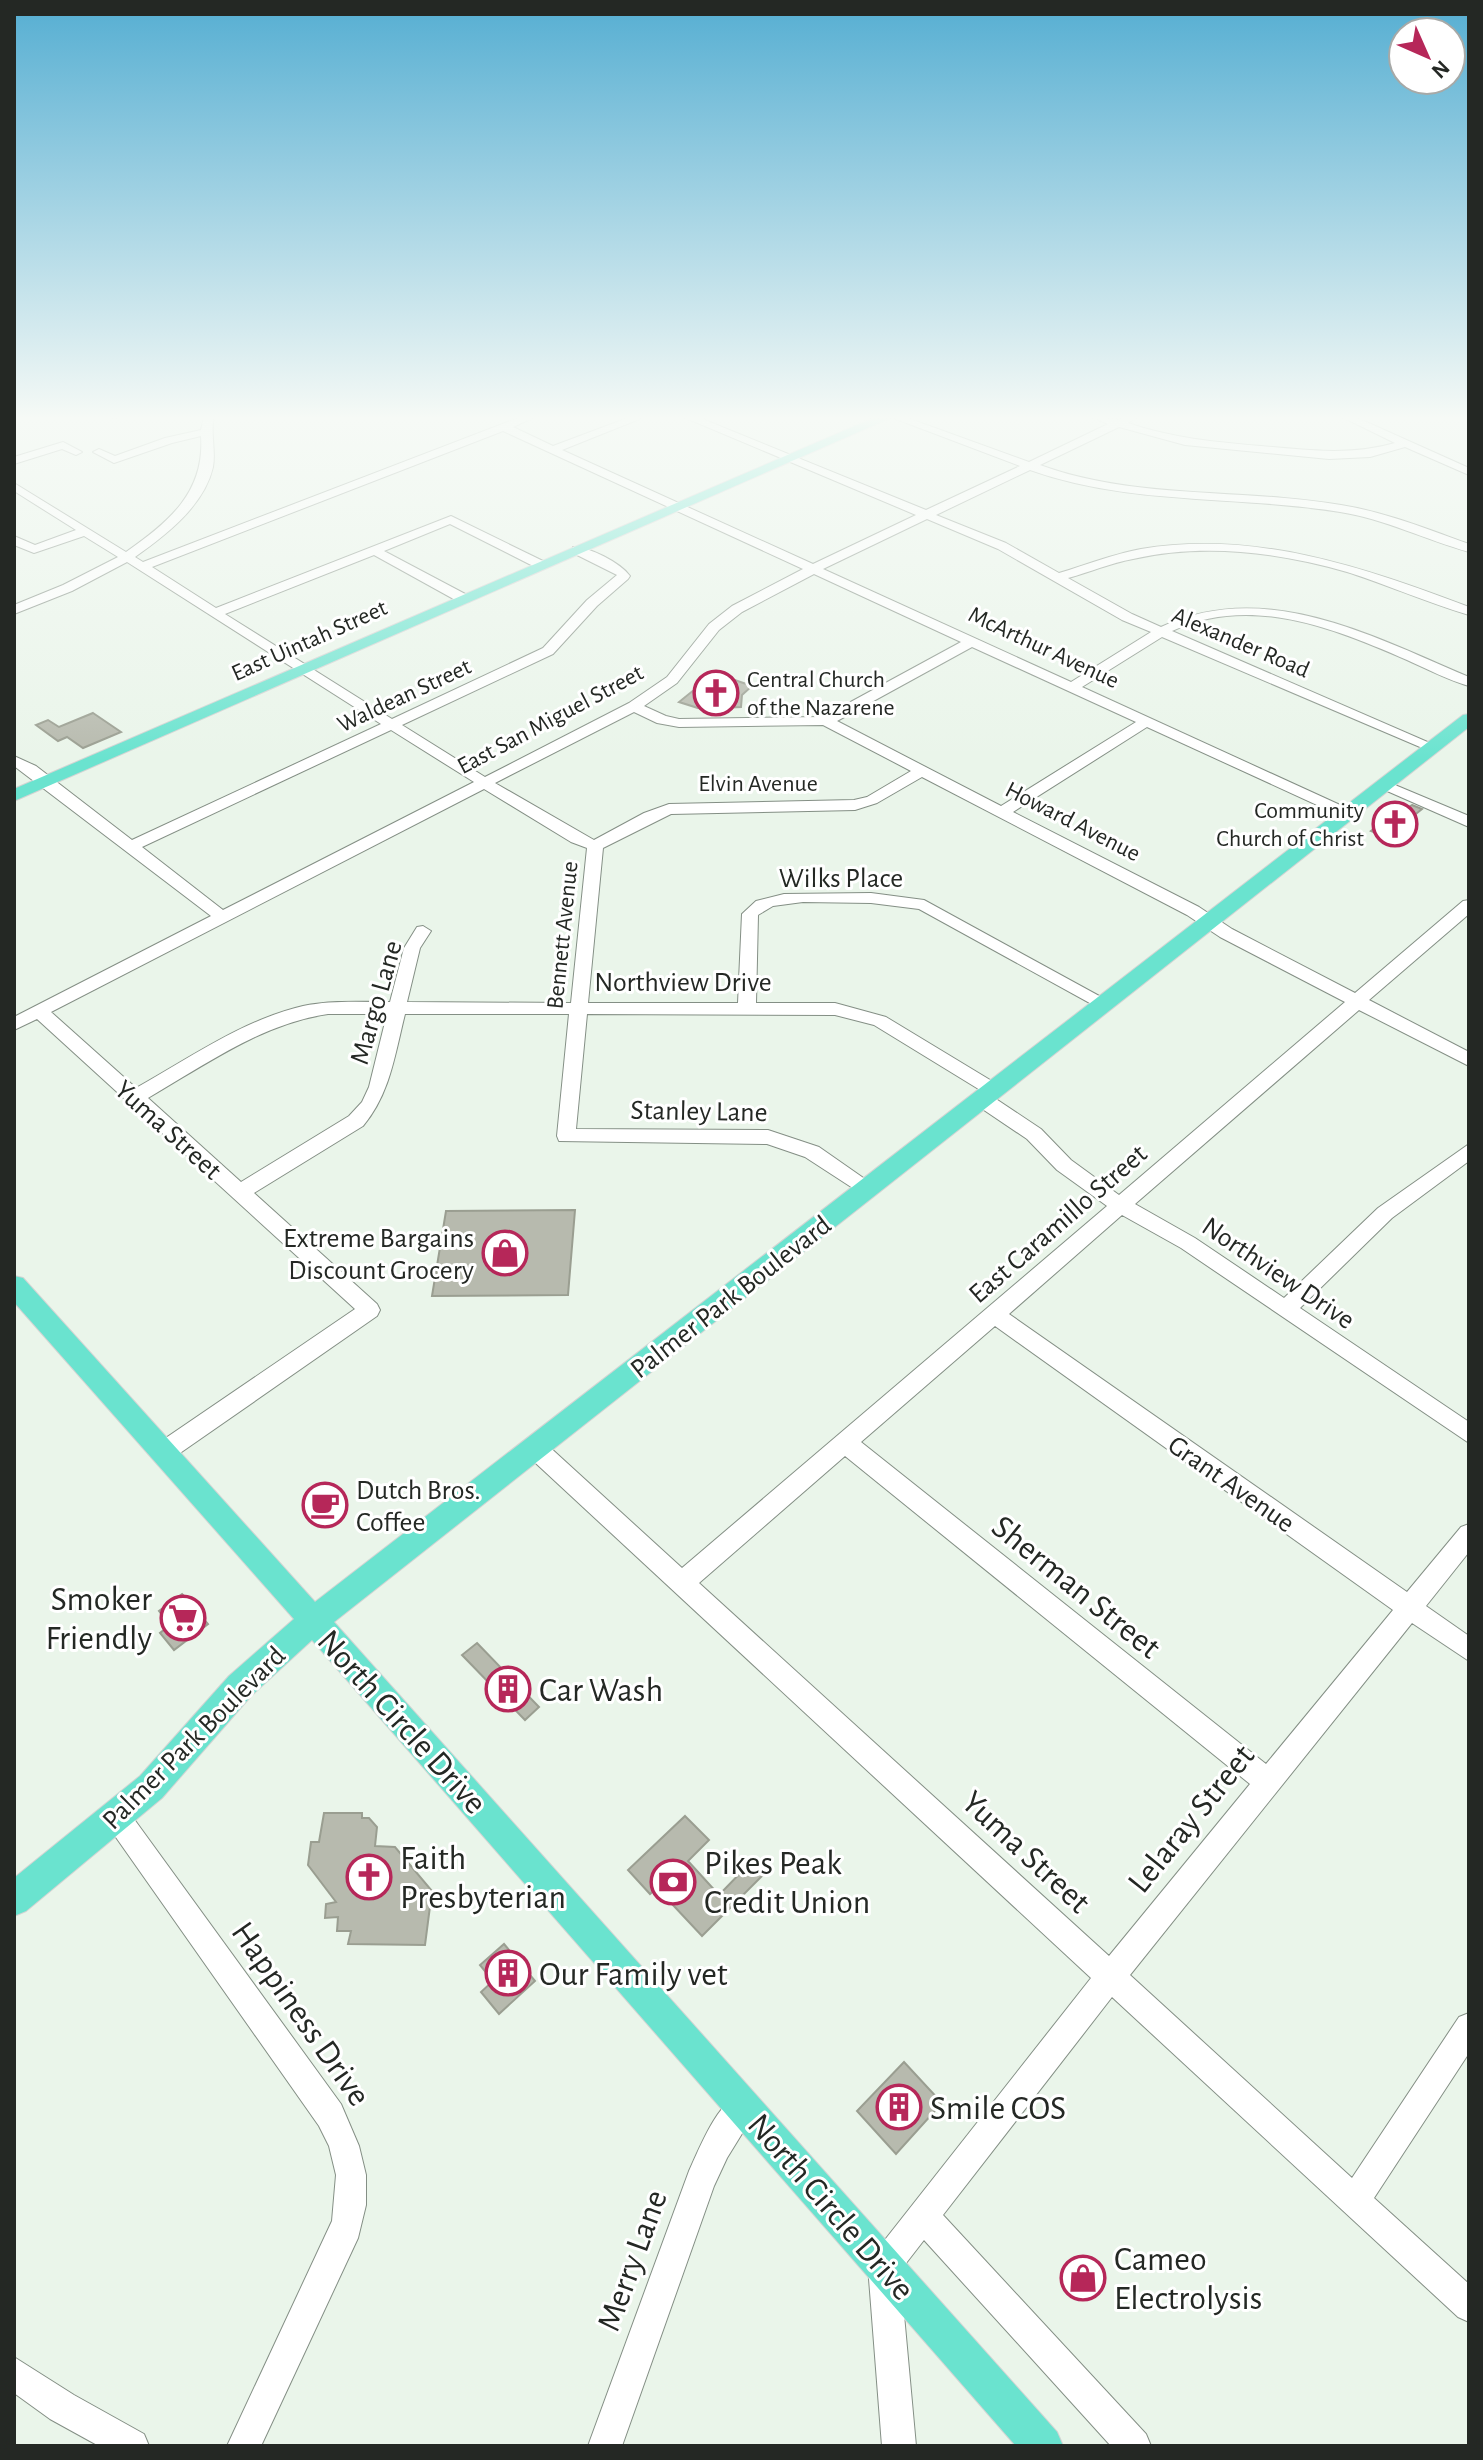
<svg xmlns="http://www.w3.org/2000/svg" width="1483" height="2460" font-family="'Alegreya Sans',sans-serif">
<rect width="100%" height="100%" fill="#eaf5ea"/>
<g fill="#b7baae" stroke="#9a9e91" stroke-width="2">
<path d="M726,677L752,686L742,695L741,707L721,708L704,702L698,708L679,702L705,681L717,684Z"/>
<path d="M93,713L121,732L83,748L67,737L58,741L36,725L48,720L59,727Z"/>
<path d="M1412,805L1422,809L1412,817L1416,819L1390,839L1371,831L1396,811L1400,812Z"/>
<path d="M575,1210L568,1295L432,1296L446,1211Z"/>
<path d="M182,1594L208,1624L174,1650L160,1633L170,1625L159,1611Z"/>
<path d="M477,1643L539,1707L525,1720L462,1655Z"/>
<path d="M324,1813H362V1818H369L377,1827L375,1846L395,1847L432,1891L425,1945L348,1944L351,1931H337L338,1917L325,1918L326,1904L336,1902L308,1865L311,1842H319Z"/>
<path d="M685,1816L709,1840L688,1861L719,1895L750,1863L762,1876L702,1936L657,1888L650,1894L628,1870Z"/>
<path d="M504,1944L535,1981L499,2014L481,1992L493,1981L480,1965Z"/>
<path d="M904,2062L942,2103L896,2154L857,2111Z"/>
</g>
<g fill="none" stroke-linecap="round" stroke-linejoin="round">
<g stroke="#848f85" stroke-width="2">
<g id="minor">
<path d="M110,416H121L115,419Z"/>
<path d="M204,416H214C210,433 216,450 213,467C204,506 166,535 135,557L143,562L523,416H537L513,427L553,446L633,416H647L562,450L813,564L916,515L681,416H695L926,510L1020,466L888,416H902L1029,462L1108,424L1090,416L1117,420L1126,416H1139L1128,423C1171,438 1215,442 1261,446C1307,450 1350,456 1395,443L1340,416H1353L1469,468V475L1405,447L1370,457L1329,459L1185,445L1119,427L1040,465C1136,500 1241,488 1341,505C1385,512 1427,529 1469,544V552C1426,540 1385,519 1340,512C1236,495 1131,506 1030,470L936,515L1006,543L1059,573C1086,565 1113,554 1141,549C1256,530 1363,567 1469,607V615C1428,603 1388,585 1347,572C1278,552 1204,543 1133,559C1111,563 1090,572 1068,578L1132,614L1161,627C1265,578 1372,636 1469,677V686C1448,680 1427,669 1407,660C1333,628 1250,594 1172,631L1439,747L1437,750H1427L1162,637L1082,687L1351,810V816H1341L1147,727L1013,812L1199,907L1232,929L1355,993L1463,901L1469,900V914L1369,1000L1469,1052V1066L1359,1010L1135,1204L1195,1238L1284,1298L1378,1208L1469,1144V1161L1392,1218L1300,1308L1469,1422V1443L1181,1248L1122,1215L1009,1314L1407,1592L1461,1527L1469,1524V1552L1426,1606L1469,1636V1661L1412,1623L1130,1975L1352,2178L1459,2017L1469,2013V2053L1374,2198L1469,2284V2322L1458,2317L1112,1997L943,2215L1146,2434L1151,2446H1111L924,2240L900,2271L916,2446H882L868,2266L873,2255L1091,1978L528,1456L525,1449L528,1442L536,1440L544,1442L682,1568L1107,1206L1057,1170L1027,1139L975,1104L973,1099L975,1094L985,1093L874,1025L835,1015L587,1014L576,1129L768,1130L819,1147L872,1184L875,1189L872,1194L865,1196L805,1157L767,1144L559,1141L557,1136L569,1014H405C395,1054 390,1094 363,1126L254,1193L377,1304L380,1310L377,1316L170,1460L162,1462L154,1460L151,1453L154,1446L355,1309L37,1019L14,1030V1017L211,916L14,766V756L36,766L132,840L381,724L127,562L72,591L14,614V605L63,585L118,557L84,536L34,553L14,545V536L35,545L76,530L14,491V483L126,552C169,522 205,492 201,436L172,443L114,463L93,452L99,449L115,456L165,438L201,430ZM503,431L803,569L732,606L709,624L667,677L629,703L485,777L402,725L553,654L597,606L628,579L630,576C621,563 588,546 573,547V553L617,575L587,600L543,648L392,719L225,614L374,555L459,602H469V596L384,551L450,524L537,568H545V562L451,516L216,608L152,567ZM927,519L998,549L1122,620L1151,632L1071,682L823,569ZM814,574L961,642L823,717L679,719L666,716L644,706L677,683L719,630L742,612ZM972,647L1136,722L1001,806L837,721ZM634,712L657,723L679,727L823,725L911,771L867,797L854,800L669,804L644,813L594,840L495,783ZM391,730L474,782L223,910L142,847ZM922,777L1187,915L1220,937L1345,1002L1119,1195L1071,1160L1041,1129L990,1095L1000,1094L1002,1090L1000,1086L886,1017L835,1003H756L758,915L773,906L803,902L871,903L919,909L1097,1007H1109L1112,1003L924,900L871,893L784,894L756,901L742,914L738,1003H588L603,848L671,814L855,810L877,803ZM484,789L571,842L587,848L571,1003L407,1002L420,948L431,931L423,926L417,927L404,948L390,1002C361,1002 331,1000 303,1006C243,1020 190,1058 136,1088L51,1012ZM328,1014H387L369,1087L362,1102L349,1116L241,1182L148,1098C205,1065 261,1024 328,1014ZM995,1326L1393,1610L1266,1764L861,1442ZM845,1456L1250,1784L1109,1956L699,1583Z"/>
<path d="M63,442L82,452L76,455L62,449L14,464V457Z"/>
<path d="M1383,780L1469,816V827L1378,787V781Z"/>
<path d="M117,1804L126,1808L341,2104L359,2146L366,2175V2205L358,2238L261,2446H227L332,2221L336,2175L329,2146L319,2126L108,1826L104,1817L108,1808Z"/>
<path d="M744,2091L755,2095L759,2106L727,2158L714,2186L622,2446H588L689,2171C701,2145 717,2102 744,2091Z"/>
<path d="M14,2357L74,2395L144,2434L149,2446H99L50,2419L14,2393Z"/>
</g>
</g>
<g stroke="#d3d4d3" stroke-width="2">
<g id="major">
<path d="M878,416H895L14,801V789Z"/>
<path d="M1469,714V727L334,1622L1057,2432L1063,2446H1016L312,1640L251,1696L162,1798L26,1911L14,1916V1878L140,1776L229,1676L294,1619L14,1302V1276L23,1278L315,1602L1463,715Z"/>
</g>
</g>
<use href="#minor" fill="#fff" fill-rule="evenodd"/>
<use href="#major" fill="#6ae3cf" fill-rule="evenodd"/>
</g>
<linearGradient id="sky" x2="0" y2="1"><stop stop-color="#55aed2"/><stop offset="0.55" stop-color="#f6faf6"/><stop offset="1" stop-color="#f6faf6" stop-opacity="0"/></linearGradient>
<rect width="1483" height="760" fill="url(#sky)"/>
<defs>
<g id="church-ring" transform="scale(2.3)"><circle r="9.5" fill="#fff" stroke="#b62759" stroke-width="1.5"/><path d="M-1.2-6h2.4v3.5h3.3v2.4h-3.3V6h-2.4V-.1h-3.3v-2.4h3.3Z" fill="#b62759"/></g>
<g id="shop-ring" transform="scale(2.3)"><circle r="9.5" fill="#fff" stroke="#b62759" stroke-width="1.5"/><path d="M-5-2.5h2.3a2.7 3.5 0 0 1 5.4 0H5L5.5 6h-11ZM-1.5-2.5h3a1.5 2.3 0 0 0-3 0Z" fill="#b62759"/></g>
<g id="cafe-ring" transform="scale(2.3)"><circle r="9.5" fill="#fff" stroke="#b62759" stroke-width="1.5"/><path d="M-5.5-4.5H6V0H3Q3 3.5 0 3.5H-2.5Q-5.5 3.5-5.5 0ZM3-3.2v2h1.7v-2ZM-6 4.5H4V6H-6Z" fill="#b62759"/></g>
<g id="supermarket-ring" transform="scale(2.3)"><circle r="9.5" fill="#fff" stroke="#b62759" stroke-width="1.5"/><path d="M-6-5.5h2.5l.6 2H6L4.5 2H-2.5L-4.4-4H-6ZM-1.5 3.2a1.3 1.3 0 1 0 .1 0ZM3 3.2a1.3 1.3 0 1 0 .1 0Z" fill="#b62759"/></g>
<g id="building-ring" transform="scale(2.3)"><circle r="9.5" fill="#fff" stroke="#b62759" stroke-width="1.5"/><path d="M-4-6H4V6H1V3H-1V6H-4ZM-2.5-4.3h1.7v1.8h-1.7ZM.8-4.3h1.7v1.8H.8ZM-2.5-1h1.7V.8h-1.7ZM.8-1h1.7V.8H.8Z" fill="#b62759"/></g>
<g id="bank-ring" transform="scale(2.3)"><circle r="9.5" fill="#fff" stroke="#b62759" stroke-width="1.5"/><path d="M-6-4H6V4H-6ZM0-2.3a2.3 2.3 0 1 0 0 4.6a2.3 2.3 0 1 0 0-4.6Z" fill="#b62759"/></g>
</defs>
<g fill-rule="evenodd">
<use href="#church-ring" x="716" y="693"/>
<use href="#church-ring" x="1395" y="824"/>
<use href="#shop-ring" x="505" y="1253"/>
<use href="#cafe-ring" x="325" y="1505"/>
<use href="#supermarket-ring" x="183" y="1618"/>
<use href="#building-ring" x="508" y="1689"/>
<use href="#church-ring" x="369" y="1877"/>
<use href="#bank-ring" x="673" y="1882"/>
<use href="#building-ring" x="508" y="1973"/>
<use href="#building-ring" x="899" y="2107"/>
<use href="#shop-ring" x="1083" y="2278"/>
</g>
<g text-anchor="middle" stroke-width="6" stroke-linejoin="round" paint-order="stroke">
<g font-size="24" fill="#242824" stroke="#fff">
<text transform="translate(309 640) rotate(-24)" y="8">East Uintah Street</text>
<text transform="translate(1241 642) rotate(23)" y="8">Alexander Road</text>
<text transform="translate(1044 647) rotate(25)" y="8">McArthur Avenue</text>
<text transform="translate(404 695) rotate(-25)" y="8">Waldean Street</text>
<text transform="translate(550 719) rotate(-28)" y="8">East San Miguel Street</text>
<text x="758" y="791">Elvin Avenue</text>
<text transform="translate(1073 821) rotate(27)" y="8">Howard Avenue</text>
<text transform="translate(562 935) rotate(-84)" y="8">Bennett Avenue</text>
</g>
<g font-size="24" fill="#242824" stroke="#fff" text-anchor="start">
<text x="747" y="687">Central Church<tspan x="747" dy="28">of the Nazarene</tspan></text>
<text x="1364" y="818" text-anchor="end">Community<tspan x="1364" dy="28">Church of Christ</tspan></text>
</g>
<g font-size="28" fill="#242824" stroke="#fff">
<text x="841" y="887">Wilks Place</text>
<text x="683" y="991">Northview Drive</text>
<text transform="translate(375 1002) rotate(-74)" y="10">Margo Lane</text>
<text transform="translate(699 1110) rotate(1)" y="10">Stanley Lane</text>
<text transform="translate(169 1129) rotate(42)" y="10">Yuma Street</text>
<text transform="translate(1057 1223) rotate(-41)" y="10">East Caramillo Street</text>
<text transform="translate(1279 1272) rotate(34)" y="10">Northview Drive</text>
<text transform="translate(730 1296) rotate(-38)" y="10">Palmer Park Boulevard</text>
<text transform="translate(1232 1483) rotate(35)" y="10">Grant Avenue</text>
<text transform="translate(193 1737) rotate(-45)" y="10">Palmer Park Boulevard</text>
</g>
<g font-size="28" fill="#242824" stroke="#fff" text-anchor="end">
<text x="474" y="1247">Extreme Bargains<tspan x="474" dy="32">Discount Grocery</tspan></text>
<text x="356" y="1499" text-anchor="start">Dutch Bros.<tspan x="356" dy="32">Coffee</tspan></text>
</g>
<g font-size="34" fill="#242824" stroke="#fff">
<text transform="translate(1077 1586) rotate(39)" y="12">Sherman Street</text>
<text transform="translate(403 1721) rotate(48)" y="12">North Circle Drive</text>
<text transform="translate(1190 1818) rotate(-51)" y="12">Lelaray Street</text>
<text transform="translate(1027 1851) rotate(43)" y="12">Yuma Street</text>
<text transform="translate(302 2013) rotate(55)" y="12">Happiness Drive</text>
<text transform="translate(832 2206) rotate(49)" y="12">North Circle Drive</text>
<text transform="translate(631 2260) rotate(-70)" y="12">Merry Lane</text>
</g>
<g font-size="34" fill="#242824" stroke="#fff" text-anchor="start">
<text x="152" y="1610" text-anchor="end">Smoker<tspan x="152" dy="39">Friendly</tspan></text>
<text x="539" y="1701">Car Wash</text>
<text x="400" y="1869">Faith<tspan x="400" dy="39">Presbyterian</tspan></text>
<text x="704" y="1874">Pikes Peak<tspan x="704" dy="39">Credit Union</tspan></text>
<text x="539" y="1985">Our Family vet</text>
<text x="930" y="2119">Smile COS</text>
<text x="1114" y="2270">Cameo<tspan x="1114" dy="39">Electrolysis</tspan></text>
</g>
</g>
<rect width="1483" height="2460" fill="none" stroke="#242824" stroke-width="32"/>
<g transform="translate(1427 56) rotate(135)"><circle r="38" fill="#ffffff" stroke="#a7a9a7" stroke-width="2"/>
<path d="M0-6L14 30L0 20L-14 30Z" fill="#b62759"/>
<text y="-12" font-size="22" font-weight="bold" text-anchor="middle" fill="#242824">N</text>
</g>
</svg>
